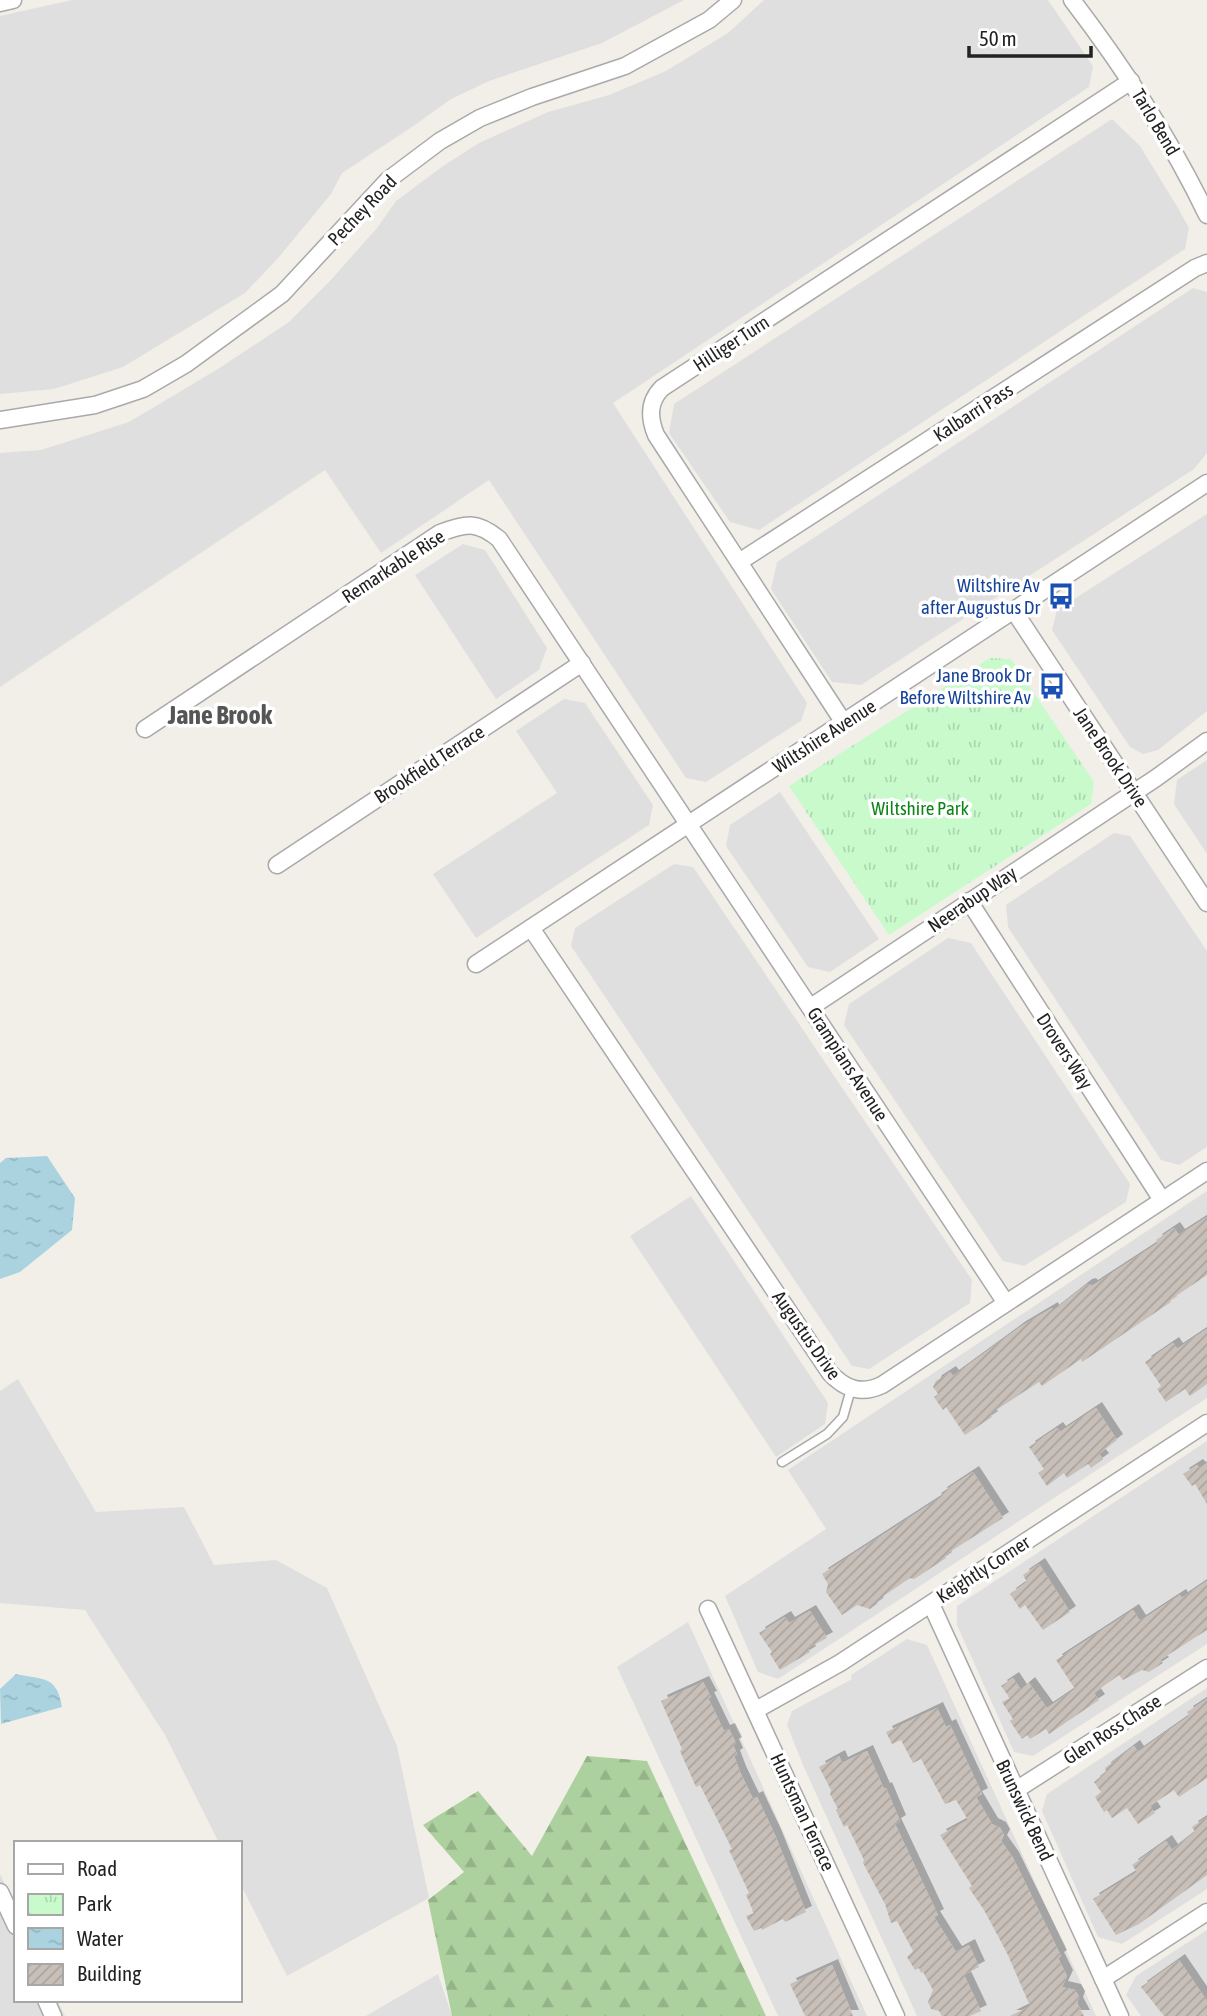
<svg xmlns="http://www.w3.org/2000/svg" width="1207" height="2016" font-family="'Asap Condensed',sans-serif">
<defs>
<pattern id="forest-firs" width="22" height="20" patternUnits="userSpaceOnUse" patternTransform="scale(1.75)"><rect width="22" height="20" fill="#add19e"/><path d="M5 1l3.5 6h-7zM16 11l3.5 6h-7z" fill="#95b388"/></pattern>
<pattern id="park-tufts" width="24" height="20" patternUnits="userSpaceOnUse" patternTransform="scale(1.75)"><rect width="24" height="20" fill="#c8facc"/><path d="M3 7l-1-3M5 7V3M7 7l1-3M15 17l-1-3M17 17v-4M19 17l1-3" fill="none" stroke="#acd6af"/></pattern>
<pattern id="water-ripples" width="26" height="14" patternUnits="userSpaceOnUse" patternTransform="scale(1.75)"><rect width="26" height="14" fill="#aad3df"/><path d="M2 4q2-2 4 0t4 0M15 11q2-2 4 0t4 0" fill="none" stroke="#92b5bf"/></pattern>
<pattern id="building-hatch" width="6" height="6" patternUnits="userSpaceOnUse" patternTransform="scale(1.75)"><rect width="6" height="6" fill="#c7bfb8"/><path d="M-1 1l2-2M0 6l6-6M5 7l2-2" fill="none" stroke="#aba49e"/></pattern>
<filter id="shadow"><feDropShadow dx="6" dy="-6" stdDeviation="0" flood-color="#0004"/></filter>
</defs>
<rect width="100%" height="100%" fill="#f2efe9"/>
<g fill="#e0dfdf">
<path d="M72,0H684L602,43L489,81L451,99L412,127L342,173L331,194L279,257L245,293L123,367L54,389L0,394V16Z"/>
<path d="M764,0H1048L1093,66L1089,87L613,403L807,703L801,721L706,782L686,778L489,480L381,553L325,470L0,687V453L41,450L129,422L218,369L289,322L329,282L377,228L396,201L443,166L479,143L548,112L609,95L666,71L728,33Z"/>
<path d="M1112,119L1140,146L1178,208L1189,228L1185,249L759,530L730,522L669,433L674,404Z"/>
<path d="M1193,288L1207,292V453L1194,469L861,685L832,682L771,589L777,562Z"/>
<path d="M1207,514V711L1158,750L1143,754L1130,747L1052,630L1057,610Z"/>
<path d="M463,544L485,550L547,648L539,670L496,699L415,575Z"/>
<path d="M564,699L585,703L653,805L649,825L476,938L433,874L557,793L516,731Z"/>
<path d="M1207,760V854L1174,804L1177,780Z"/>
<path d="M780,792L879,939L830,972L808,967L726,846L730,825Z"/>
<path d="M1114,833L1130,836L1207,951V1147L1179,1165L1161,1160L1008,927L1006,905Z"/>
<path d="M674,864L693,867L972,1280L970,1303L869,1369L852,1366L571,946L575,928Z"/>
<path d="M948,938L971,943L1130,1184L1126,1202L1024,1266L1003,1261L844,1025L849,1004Z"/>
<path d="M1207,1191V1398L778,1679L758,1672L725,1596L826,1529L788,1470Z"/>
<path d="M691,1196L828,1403L825,1424L776,1457L630,1236Z"/>
<path d="M18,1379L96,1512L184,1507L214,1565L276,1560L327,1588L397,1746L429,1898L287,1976L240,1883V1843H219L165,1735L85,1610L0,1603V1391Z"/>
<path d="M1207,1441V1644L1033,1756L1014,1752L957,1625V1606Z"/>
<path d="M688,1622L867,2016H778L617,1667Z"/>
<path d="M907,1639L927,1645L1096,2016H917L803,1765L787,1725L792,1711L852,1679L851,1675Z"/>
<path d="M1207,1688V1889L1122,1944L1098,1937L1042,1811L1047,1794Z"/>
<path d="M0,1874L16,1909V2000H57L65,2016H0Z"/>
<path d="M1207,1930V2016H1141L1126,1995L1136,1976Z"/>
<path d="M438,1974L452,2016H366Z"/>
</g>
<path fill="url(#forest-firs)" d="M587,1756L647,1761L766,2016H452L428,1900L464,1872L423,1825L478,1791L532,1856Z"/>
<path fill="url(#park-tufts)" d="M990,658L1011,659L1094,782L1091,804L889,935L789,786Z"/>
<g fill="url(#water-ripples)">
<path d="M47,1156L75,1198L72,1230L20,1272L0,1279V1163L6,1158Z"/>
<path d="M16,1674C43,1680 57,1675 62,1707L1,1724L0,1689Z"/>
</g>
<g fill="url(#building-hatch)" filter="url(#shadow)">
<path d="M1207,1217V1275L1170,1300L1171,1302L1082,1362L1081,1359L1042,1386L1039,1382L990,1414L992,1417L965,1435L946,1407L943,1410L934,1397L938,1394L933,1387L936,1381L950,1372L953,1376L1020,1327L1052,1308L1053,1311L1086,1285L1090,1284L1092,1286L1158,1243L1156,1240L1174,1228L1179,1235Z"/>
<path d="M1207,1329V1384L1190,1396L1185,1389L1166,1402L1157,1389L1161,1386L1145,1362L1173,1343L1177,1349Z"/>
<path d="M1096,1408L1117,1440L1099,1454L1103,1459L1091,1468L1088,1464L1067,1478L1064,1473L1047,1486L1038,1473L1044,1469L1029,1447L1057,1428L1060,1432Z"/>
<path d="M1207,1463V1504L1195,1484L1192,1486L1183,1474L1197,1465L1200,1468Z"/>
<path d="M973,1472L1003,1518L945,1555L946,1558L919,1576L914,1579L910,1578L879,1599L877,1604L870,1609L857,1605L842,1615L826,1592L828,1584L822,1574L943,1496L941,1493Z"/>
<path d="M1039,1564L1070,1612L1043,1630L1025,1605L1020,1609L1010,1594L1027,1582L1023,1575Z"/>
<path d="M1207,1581V1630L1160,1660L1163,1663L1149,1672L1142,1670L1123,1680L1119,1675L1094,1693L1099,1700L1049,1734L1046,1729L1030,1739L1027,1735L1022,1739L1010,1721L1013,1719L1002,1702L1010,1698L1001,1686L1013,1678L1021,1690L1029,1683L1047,1708L1075,1689L1056,1660L1133,1610L1140,1621L1180,1595L1182,1598Z"/>
<path d="M810,1611L827,1638L808,1648L810,1652L780,1670L770,1654L772,1652L759,1633L785,1617L789,1623Z"/>
<path d="M703,1682L711,1697L708,1698L724,1731L729,1729L736,1743L733,1745L737,1754L734,1756L740,1772L753,1799L757,1797L775,1835L806,1912L785,1922L783,1919L762,1930L761,1928L754,1931L746,1916L754,1913L746,1895L749,1893L729,1850L732,1849L700,1785L696,1787L680,1751L682,1749L661,1701Z"/>
<path d="M1207,1699V1778L1179,1797L1174,1790L1150,1806L1155,1813L1138,1824L1127,1808L1112,1818L1107,1810L1104,1812L1095,1797L1101,1792L1094,1782L1106,1772L1105,1768L1134,1746L1138,1752L1189,1716L1187,1712Z"/>
<path d="M937,1708L946,1727L950,1725L982,1794L976,1797L992,1824L1000,1828L1004,1835L1001,1841L1013,1858L1061,1956L1058,1958L1067,1976L1062,1987L1075,1990L1079,1997L1077,2003L1084,2016H1010L1030,2006L1007,1953L984,1910L969,1888L972,1886L940,1835L968,1820L956,1800L945,1804L921,1759L913,1763L901,1740L892,1744L886,1732Z"/>
<path d="M867,1751L884,1789L886,1788L900,1821L895,1824L938,1915L934,1917L956,1952L969,1945L979,1967L964,1975L981,2011L970,2016H942L939,2011L931,2009L928,2002L933,1990L923,1972L921,1973L919,1968L915,1970L907,1957L913,1951L897,1921L891,1923L885,1904L863,1863L864,1860L847,1825L844,1827L836,1810L838,1809L830,1794L831,1790L819,1767L839,1756L842,1763Z"/>
<path d="M1207,1817V1875L1139,1924L1116,1935L1093,1899L1137,1872L1132,1865L1166,1841L1172,1850L1195,1832L1192,1827Z"/>
<path d="M1179,1960L1207,2001V2016H1164L1141,1987Z"/>
<path d="M832,1965L853,2016H805L790,1984Z"/>
</g>
<g fill="none" stroke-linecap="round" stroke-linejoin="round">
<g stroke="#a9a9a9" stroke-width="11">
<path id="service" d="M782,1462L827,1434L843,1417L851,1389"/>
</g>
<g stroke="#a9a9a9" stroke-width="19">
<g id="minor">
<path d="M1072,0C1124,68 1170,138 1207,215"/>
<path d="M0,3L13,0"/>
<path d="M0,420L95,405L143,389L186,364L282,294L388,180L440,141L480,118L532,97L625,66L709,20L733,0"/>
<path d="M739,562L1195,268L1207,263"/>
<path d="M1014,611L1207,903"/>
<path d="M844,723L656,435C649,418 648,402 662,388L1131,81"/>
<path d="M145,729L440,533C466,523 477,521 499,539L1006,1303"/>
<path d="M277,865L582,663"/>
<path d="M969,901L1162,1200"/>
<path d="M531,928L830,1373C845,1389 861,1395 882,1385L1207,1171"/>
<path d="M476,964L1207,483"/>
<path d="M811,1007L1156,778L1207,741"/>
<path d="M931,1604L1120,2016"/>
<path d="M708,1609L896,2016"/>
<path d="M756,1710L840,1663L1207,1423"/>
<path d="M1016,1790L1207,1668"/>
<path d="M0,1892L16,1926"/>
<path d="M1103,1979L1207,1912"/>
<path d="M46,2000L53,2016"/>
</g>
</g>
<use href="#service" stroke="#fff" stroke-width="8"/>
<use href="#minor" stroke="#fff" stroke-width="16"/>
</g>
<defs>
<g id="bus-bare" transform="scale(2.1)"><path d="M-5-6H5V4H4V6H2V4H-2V6H-4V4H-5ZM-3.5-4V0h7V-4ZM-3.5 1.2v1.5H-2V1.2ZM2 1.2v1.5H3.5V1.2Z" fill="#1a4fb4" stroke="#fff" stroke-width="2.5" paint-order="stroke"/></g>
</defs>
<g fill-rule="evenodd">
<use href="#bus-bare" x="1061" y="596"/>
<use href="#bus-bare" x="1052" y="686"/>
</g>
<g text-anchor="middle" stroke-width="7" stroke-linejoin="round" paint-order="stroke">
<g font-size="19" fill="#222" stroke="#fff">
<text transform="translate(1156 122) rotate(59)" y="7">Tarlo Bend</text>
<text transform="translate(362 210) rotate(-46)" y="7">Pechey Road</text>
<text transform="translate(731 343) rotate(-33)" y="7">Hilliger Turn</text>
<text transform="translate(973 412) rotate(-33)" y="7">Kalbarri Pass</text>
<text transform="translate(393 566) rotate(-33)" y="7">Remarkable Rise</text>
<text transform="translate(824 736) rotate(-33)" y="7">Wiltshire Avenue</text>
<text transform="translate(1111 757) rotate(56)" y="7">Jane Brook Drive</text>
<text transform="translate(429 764) rotate(-33)" y="7">Brookfield Terrace</text>
<text transform="translate(972 899) rotate(-34)" y="7">Neerabup Way</text>
<text transform="translate(1065 1051) rotate(57)" y="7">Drovers Way</text>
<text transform="translate(848 1064) rotate(57)" y="7">Grampians Avenue</text>
<text transform="translate(807 1335) rotate(55)" y="7">Augustus Drive</text>
<text transform="translate(983 1569) rotate(-33)" y="7">Keightly Corner</text>
<text transform="translate(1112 1729) rotate(-33)" y="7">Glen Ross Chase</text>
<text transform="translate(1025 1810) rotate(65)" y="7">Brunswick Bend</text>
<text transform="translate(803 1812) rotate(65)" y="7">Huntsman Terrace</text>
</g>
<g font-size="19" fill="#164399" stroke="#fff" text-anchor="end">
<text x="1040" y="592">Wiltshire Av<tspan x="1040" dy="22">after Augustus Dr</tspan></text>
<text x="1031" y="682">Jane Brook Dr<tspan x="1031" dy="22">Before Wiltshire Av</tspan></text>
</g>
<g font-size="19" fill="#0c8416" stroke="#fff">
<text x="920" y="815">Wiltshire Park</text>
</g>
<g font-size="26" font-weight="bold" fill="#555" stroke="#fff">
<text x="220" y="724">Jane Brook</text>
</g>
</g>
<rect x="14" y="1841" width="228" height="161" fill="#ffffff" stroke="#a7a7a7" stroke-width="2"/>
<rect x="28" y="1864" width="35" height="10" fill="#ffffff" stroke="#a7a7a7" stroke-width="2"/>
<text x="77" y="1876" font-size="21" fill="#222222">Road</text>
<rect x="28" y="1894" width="35" height="21" fill="url(#park-tufts)" stroke="#a7a7a7" stroke-width="2"/>
<text x="77" y="1911" font-size="21" fill="#222222">Park</text>
<rect x="28" y="1928" width="35" height="21" fill="url(#water-ripples)" stroke="#a7a7a7" stroke-width="2"/>
<text x="77" y="1946" font-size="21" fill="#222222">Water</text>
<rect x="28" y="1964" width="35" height="21" fill="url(#building-hatch)" stroke="#a7a7a7" stroke-width="2"/>
<text x="77" y="1981" font-size="21" fill="#222222">Building</text>
<path d="M969 46v10h122v-10" fill="none" stroke="#222222" stroke-width="3.5"/>
<text x="979" y="46" font-size="21" fill="#222222" stroke="#ffffff" stroke-width="5" paint-order="stroke">50 m</text>
</svg>
